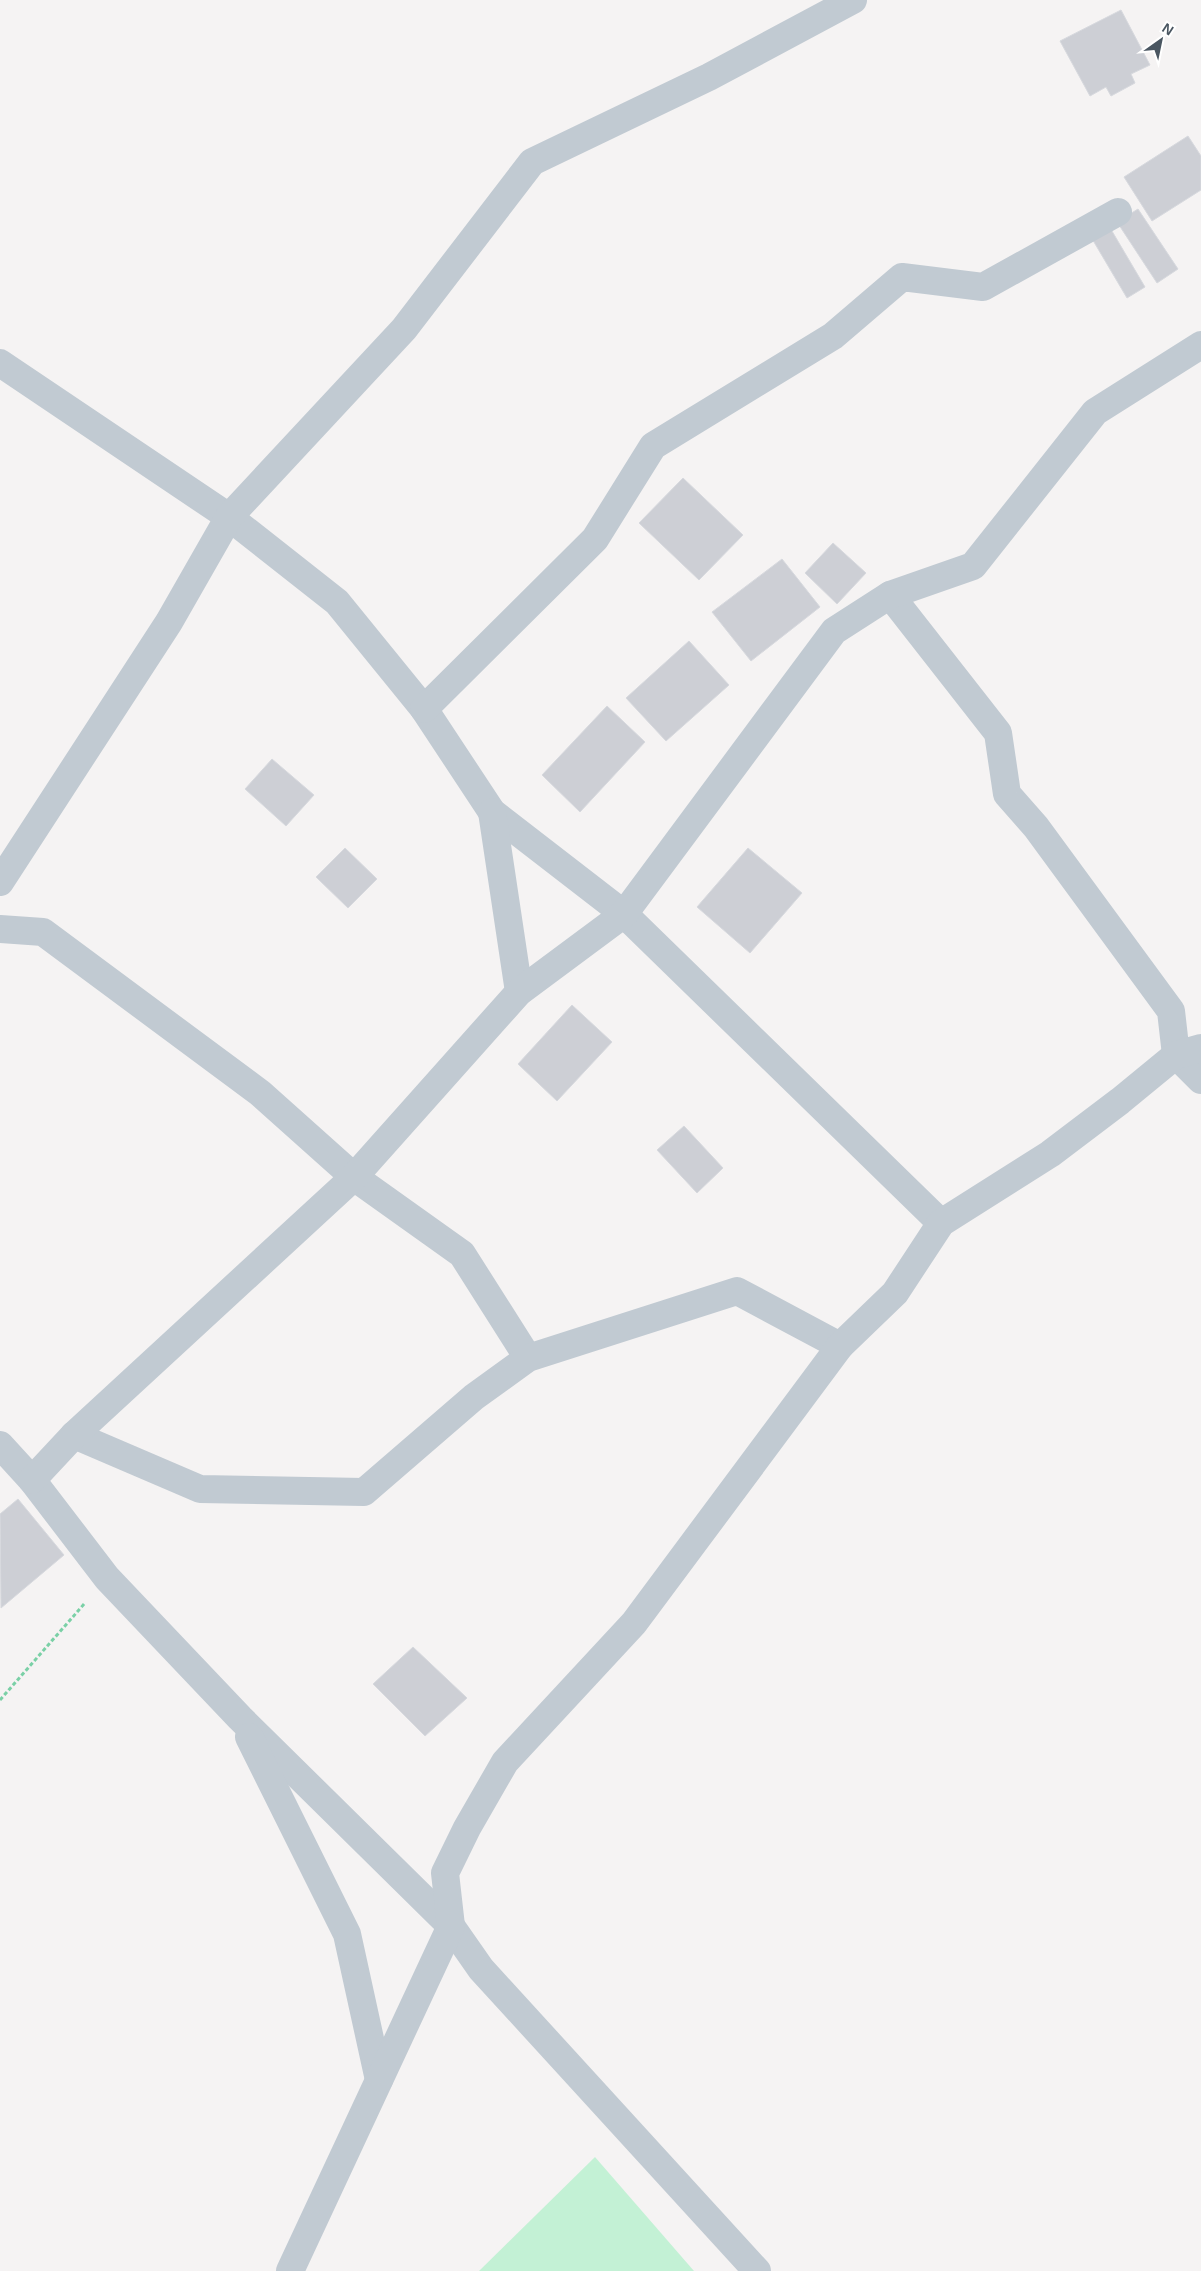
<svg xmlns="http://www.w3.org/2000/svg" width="1201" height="2271" font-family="Helvetica,sans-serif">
<rect width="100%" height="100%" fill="#f5f3f3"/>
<path fill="#c3f1d5" d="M595,2157L694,2271H479Z"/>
<g fill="#cdcfd5" stroke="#d7d9de">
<path d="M1121,10L1150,65L1131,74L1135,83L1111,96L1106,87L1090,96L1060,41Z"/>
<path d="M1188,136L1201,156V190L1152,221L1124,177Z"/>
<path d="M1138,209L1178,269L1157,283L1117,222Z"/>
<path d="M1109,226L1145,287L1127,298L1091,237Z"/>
<path d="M683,478L743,535L699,580L639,523Z"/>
<path d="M833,543L866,573L837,604L805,573Z"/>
<path d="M782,559L820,607L751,661L712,612Z"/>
<path d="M689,641L729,685L666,741L626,698Z"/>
<path d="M607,706L645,742L580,812L542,775Z"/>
<path d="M272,759L314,795L286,826L245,789Z"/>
<path d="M345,848L377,879L348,908L316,877Z"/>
<path d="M748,848L802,893L750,953L697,907Z"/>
<path d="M572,1005L612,1042L557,1101L518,1064Z"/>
<path d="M684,1126L723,1168L697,1193L657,1150Z"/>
<path d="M18,1499L64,1555L1,1608L0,1514Z"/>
<path d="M413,1647L467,1698L425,1736L373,1684Z"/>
</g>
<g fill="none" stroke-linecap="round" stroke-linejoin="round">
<path stroke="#7ad0a6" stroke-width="3" stroke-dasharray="4 2.5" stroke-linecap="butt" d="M0,1700L85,1603"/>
<g stroke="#c1cad2" stroke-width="28">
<path d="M0,363L229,517L337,602L424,709L492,812L624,914L941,1223"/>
<path d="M890,595L998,733L1007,794L1036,827L1171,1011L1176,1055L1201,1080"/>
<path d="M424,709L595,539L653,446L833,336L902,277L983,287L1118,212"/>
<path d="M492,812L519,992"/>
<path d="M0,882L169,622L229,517L404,329L532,162L709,77L853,0"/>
<path d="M0,929L43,932L260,1093L354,1177L462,1254L528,1358"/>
<path d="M74,1435L200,1489L364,1492L474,1397L528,1358L737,1291L840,1346"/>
<path d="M0,1445L32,1480L107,1578L240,1718L451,1926L481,1969L757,2271"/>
<path d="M32,1480L74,1435L354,1177L519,992L624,914L834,631L890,595L973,566L1095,412L1201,345"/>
<path d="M249,1737L347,1934L379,2080"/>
<path d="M290,2271L451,1926L445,1873L467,1828L505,1762L634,1623L840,1346L895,1293L941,1223L1050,1154L1120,1101L1176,1055L1201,1048"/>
</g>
</g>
<g transform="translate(1161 40) rotate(33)" stroke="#ffffff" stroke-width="4" paint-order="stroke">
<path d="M0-4L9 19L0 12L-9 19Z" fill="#4a5661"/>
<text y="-8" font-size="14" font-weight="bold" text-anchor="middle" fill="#4a5661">N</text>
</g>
</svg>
